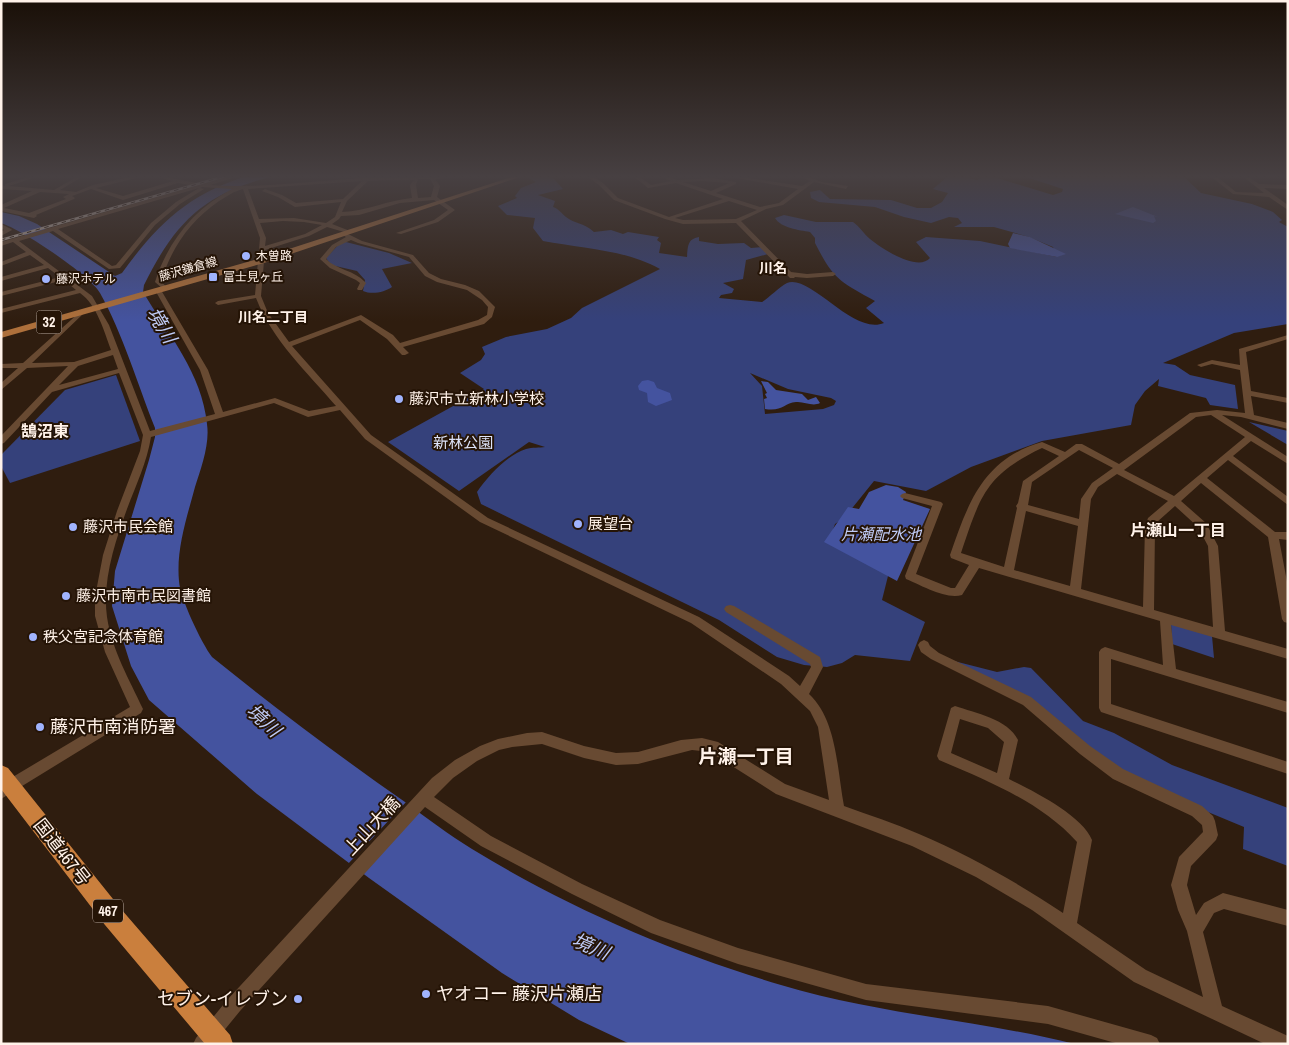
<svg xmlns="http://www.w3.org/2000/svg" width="1289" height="1045" font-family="'Archivo Narrow','Noto Sans JP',sans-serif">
<rect width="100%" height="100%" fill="#2f1d0f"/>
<g fill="#35417b" fill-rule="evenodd">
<path d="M531,175L553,178L563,189L538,195L555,201L553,207C559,209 561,213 566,217C575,224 583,222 594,232L611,230L623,234L628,232L659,237L657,240L661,243L659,253L687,257C688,247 687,239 699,237V241L718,244L744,243L751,248L763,247L768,254L746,260L743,279L723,283L734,289L732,293L721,295L719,298L762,302C770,297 779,287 787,283C811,274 853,336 884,323L866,308L875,301C839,281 834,280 815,243V238L810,232C799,230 781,228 775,218L784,215L816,222H853C860,227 864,234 870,239C882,249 918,272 930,258L916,242L926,237L980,241L1057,257L1053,247L1029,237L994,227H954L962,223L958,218L949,217L931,223L904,217L875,207L819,202L811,198L810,192L820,190L830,199L891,200L917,208H931L942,202L948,193L933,189L946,178L937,175H957L977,180L984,177L997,178L1053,195L1062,192L1063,189L1020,175H1182L1201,193L1252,204L1273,212L1282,220L1279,222L1288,227V324L1234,333L1163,363L1175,365L1190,375L1235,385L1238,409L1210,405L1206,398L1158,386L1159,379L1145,391L1135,405L1131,425L1042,441L971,467L926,491L874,481L845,517L835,524L830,538L889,572L882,600L925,622L910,661L855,655L842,663L827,667L804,665L777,657L719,620L481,504L477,492C488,476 507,455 526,449C532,447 540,448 545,447L529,442L459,491L388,442L484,389L460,373L481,360L485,354L482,347L506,337L547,329L571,318L582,308L660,269C627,250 580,248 543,241L533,228L535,218L507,215L498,206L517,198L515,196L521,188L536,182L525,176ZM750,373L788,389L831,398L836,401L834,405L823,409L765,414L762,386Z"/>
<path d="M342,241L389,253L412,263L382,269L392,287C385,292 372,295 363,291L365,280L357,271L331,265L326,258Z"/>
<path d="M116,375L140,441L10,483L1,466V455L65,390Z"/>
<path d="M1249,422L1288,431V445Z"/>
<path d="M1171,623L1212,636L1214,658L1172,644Z"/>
<path d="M950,660L997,672L1024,667L1031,668L1083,721L1114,733L1172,765L1288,808V866L1243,849L1244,827L1131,780L1033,703Z"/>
</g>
<g fill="#44539f">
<path d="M250,175H279C207,191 176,220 144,285L143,292C168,334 202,373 207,424C210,444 201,468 195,487C187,517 176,549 179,581C180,598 201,642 212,657C275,708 339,756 405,802C427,818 449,835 472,849C568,908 674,953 781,985C877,1014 978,1020 1075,1044H630L579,1020L502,973L369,878L257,794L149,700L131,666L112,606L115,571L149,460L155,437V428C138,385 122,332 100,293C90,275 21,229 1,223V212L19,216L37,224L115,276L122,273C158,223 190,193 250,175Z"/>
<path d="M1133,207L1158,217L1154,216L1156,221L1153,223L1115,214Z"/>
<path d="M1013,233L1030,237L1066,254L1057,257L1010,248L1008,244Z"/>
<path d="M648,380L654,382L657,388L670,393L672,400L656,406L648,402L647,393L639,390L638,386L642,381Z"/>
<path d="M761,381L768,382L776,390L802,394L808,400L816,397L820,403C812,407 804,401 796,402C784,403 782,412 765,409L764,399L767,398L765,394L767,393Z"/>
<path d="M886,485L898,487L906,492L903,500L930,509L897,581L824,542L848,507L859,509L869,492Z"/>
</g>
<path fill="#2f1d0f" d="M407,801L420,810L361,875L347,865Z"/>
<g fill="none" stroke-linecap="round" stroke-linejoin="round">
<g fill="#684a32" fill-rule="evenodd">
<path d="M1,175H6L1,177Z"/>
<path d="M35,175H42L9,186L54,190L80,175H85L60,190L76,192L93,185L138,175H144V176L96,188L123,196L173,181L155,176V175L202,184L234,175H240V176L210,185C252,188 294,183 336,180C378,176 421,175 463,175L461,177L435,179L440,186L437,197L455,210L438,222L401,234L396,233L434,220L448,210L434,200L400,203L359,215L341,216L339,219L332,224L350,231L351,232L348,234L362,241L413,255L429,273L441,279L465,285L479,291L495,307L492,317L484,324L403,347L409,353L405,355H402L387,339L360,320L292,346L371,435L488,518L699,617L789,676L800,686L811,667L810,664L726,612L724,609L726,606L730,605L734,606L820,657L823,667L809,694C837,720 837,769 844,806C869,815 894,823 919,834C969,855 1018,883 1063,913L1077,842C1041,802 988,781 939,760L937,756L951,708L955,706C975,713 1008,719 1018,740L1009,779C1033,791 1082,815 1092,840L1077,923L1146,970L1203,997L1187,931L1178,910L1171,885L1179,857L1203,832L1202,825L1192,816L1113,779L1080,754L1023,705L931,659L921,652L918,645L920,642L924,640L928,642L930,646L939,653L1031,697L1090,746L1123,769L1202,806L1213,816L1215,821L1218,835L1216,840L1191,866L1187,885L1196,915L1204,903L1223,893L1288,910V926L1224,909L1214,913L1203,932L1222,1006L1288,1036V1044H1265L1134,982L1032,910L976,877L912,846L776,794L710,752L692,750L638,764L616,765L584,758L542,744L512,747L499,750L477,761L453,778L434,797L491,836L582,884L660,920L738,948L866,984L1048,1006L1151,1035L1157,1038L1160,1044H1119L1048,1024L866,1000L738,964L651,933L572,894L481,846L425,807L240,1011L213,1044H193L196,1038L228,999L432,778L455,760L480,746L498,739L527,733L542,732L584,746L616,753L638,752L681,740L702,738L718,742L785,784L829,800L818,727L810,711L781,684L691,623L480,522L365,439L340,410L308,417L274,403L151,437C147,462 136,485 127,509C115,542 102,581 107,617C112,650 129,679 143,709L141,713L1,799V784L130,707L105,652L95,616V597L103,555L117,511L140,451L143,435L119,373L52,392L4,443L1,444V436L68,366L27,368L1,390V383L18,368H1V364L23,363L81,311L83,312V314L32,363L74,362L111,350C104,331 97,305 80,293L1,313V309L76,290L64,280L1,296V292L60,277L48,268L1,281V277L44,265L30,255L1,266V262L26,252L13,242L1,246V242L195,186L178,183L123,200L91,189L72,196L75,198L74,199L36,215L37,216L34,218L1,211V205L32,191L1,189V185L5,186V184ZM418,179H430L434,186L431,197L418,198L416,185ZM392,180H414L410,185L412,198C388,200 367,211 342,212L347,201L368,181ZM362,181L343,199L296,203L282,195L265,189L262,191L278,197L295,207L341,202L335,217L326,223L294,218L259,219L248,189ZM199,188L176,202L151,223L116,265L112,266L58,229ZM200,188L202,187L232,189C194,209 168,241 155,282L163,289H167V287L161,282C171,248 190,221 219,201C226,197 234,191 243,189L260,238L255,295L218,301L215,303L218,305L256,298C272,340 307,372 336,406L309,411L275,398L223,412L208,370L161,290L158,288L155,290L200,370L215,414L150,431L109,325L92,296L19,241L53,231L109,269L120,268L155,225L180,204L204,189ZM40,192L69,194L63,197L66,199L29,213L4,208ZM283,221L304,222L322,225L305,234L265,246L266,238L260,223ZM327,227L344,232L341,234L346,237L332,245L320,259L330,268L356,280L360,283L357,289L358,290H362L366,283L365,282C354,270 337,270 326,259L336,247L351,240L358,243L409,257L425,276L437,282L467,290L482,300L488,307L487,315L478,320L400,343L393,335L361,315L289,342L268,313L261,296L265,250L309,236ZM113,355L118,369L59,385L78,366ZM960,719L988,728L1004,742L997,773L951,753Z"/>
<path d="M585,175H591L603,183L618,198L669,217L723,199L676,183L648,188L632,175H637L651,185L671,181L666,179L665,175H669L670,177L677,180L713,178L736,182V184L716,193L760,207L779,203L798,189L731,177L729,175L802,186L810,181L797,175H803L822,182L848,186L846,189L814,182L783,205L766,209L741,221L791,272L807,274L833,272L836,274L833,276L807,278L795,277L794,278H790L736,223L683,224L665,219L614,200L599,185ZM702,181L729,183L711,191L683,182ZM729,201L757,210L736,219L683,220L675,218Z"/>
<path d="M1209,175H1215L1236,192L1264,193L1241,175H1246L1259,184L1288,185V189L1264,188L1288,205V210L1269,197L1233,194Z"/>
<path d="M1274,175H1288V177Z"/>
<path d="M1,224L11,229L12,230L1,236V232L4,230L1,228Z"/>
<path d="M1288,335V339L1246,352L1251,391L1288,398V403L1251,396L1254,415L1288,423V429L1241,417L1222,415L1288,457V464L1251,441L1233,456L1288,497V505L1228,460L1207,478L1275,532H1288V540L1279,539L1288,587V623L1284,622L1282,619L1268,537L1201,483L1181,501L1206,523L1218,546L1225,631L1288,649V659L1171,625L1176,669L1288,702V713L1111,659V704L1288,762V774L1101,712L1099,708V652L1101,649L1105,647L1163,665L1160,621L979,568L962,595C946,600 921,585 906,579L905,576L932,506L902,498L900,496L902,494L905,493L941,502L943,504L916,574L951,588H955L969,565L951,558L950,555C968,503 983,459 1042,442L1065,452L1076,444H1082L1119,464L1190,413L1217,410L1245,413L1240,370L1212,364L1201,367L1197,365L1212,360L1240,365L1239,349ZM1211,415L1245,437L1174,496L1124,470L1196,417ZM1042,448L1059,456L1023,481L1018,503L1016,506L1017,508L1004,567L961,553C980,497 985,475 1042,448ZM1079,450L1113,468L1092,483L1081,499L1079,519L1028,505L1032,482ZM1117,474L1168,501L1148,518L1145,527L1143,607L1081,589L1091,499L1098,487ZM1175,506L1198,527L1208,546L1213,627L1154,610L1155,527L1157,522ZM1026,511L1078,526L1070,586L1014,570Z"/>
</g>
<path fill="#ae703b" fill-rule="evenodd" d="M518,175H526L264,263L1,338V332L258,259Z"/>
<path fill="#ca7f3d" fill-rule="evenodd" d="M1,765L8,768L121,909L230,1035L233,1044H205L105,925L1,789Z"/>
<g stroke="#c6b8ae" stroke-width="2.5">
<path id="rail" d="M1,240L229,175"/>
</g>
<use href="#rail" stroke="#251406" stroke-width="1" stroke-dasharray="4.5" stroke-linecap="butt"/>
</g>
<linearGradient id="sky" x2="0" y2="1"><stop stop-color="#1a1008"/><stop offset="0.55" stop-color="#474042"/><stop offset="1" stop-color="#474042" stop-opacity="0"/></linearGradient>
<rect width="1289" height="321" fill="url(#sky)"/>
<g fill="#a0b3fd" stroke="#251406" stroke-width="2">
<circle cx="246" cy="256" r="5"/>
<rect x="208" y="272" width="10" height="10" rx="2.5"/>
<circle cx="46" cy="279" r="5"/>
<circle cx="399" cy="399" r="5"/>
<circle cx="578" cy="524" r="5"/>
<circle cx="73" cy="527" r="5"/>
<circle cx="66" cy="596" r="5"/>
<circle cx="33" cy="637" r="5"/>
<circle cx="40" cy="727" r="5"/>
<circle cx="426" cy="994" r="5"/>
<circle cx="298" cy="999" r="5"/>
</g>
<g text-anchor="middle" stroke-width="4" stroke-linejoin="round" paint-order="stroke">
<g font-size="12" fill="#fff2e9" stroke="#251406" text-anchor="start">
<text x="256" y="260">木曽路</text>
<text x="223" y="281">富士見ヶ丘</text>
<text x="56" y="283">藤沢ホテル</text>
</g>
<g font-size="12" fill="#fff2e9" stroke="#251406">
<text transform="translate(188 269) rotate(-16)" y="4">藤沢鎌倉線</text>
</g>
<g font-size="14" font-weight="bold" fill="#fff2e9" stroke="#251406">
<text x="773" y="273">川名</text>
<text x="273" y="322">川名二丁目</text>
</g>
<g fill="#251406" stroke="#beafa5" stroke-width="1">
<rect x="36.5" y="310.5" width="25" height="23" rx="4"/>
<rect x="93" y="899.5" width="30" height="23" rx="4"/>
</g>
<g font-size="14" font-weight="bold" fill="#fff2e9">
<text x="49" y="327">32</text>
<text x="108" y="916">467</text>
</g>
<g font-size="15" fill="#fff2e9" stroke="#251406" text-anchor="start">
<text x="409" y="404">藤沢市立新林小学校</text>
<text x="588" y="529">展望台</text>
<text x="83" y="532">藤沢市民会館</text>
<text x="76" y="601">藤沢市南市民図書館</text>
<text x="43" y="642">秩父宮記念体育館</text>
</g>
<g font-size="15" fill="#dde3f9" stroke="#251406">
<text x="463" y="448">新林公園</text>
</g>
<g font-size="16" font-weight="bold" fill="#fff2e9" stroke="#251406">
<text x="45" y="437">鵠沼東</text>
<text x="1178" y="536">片瀬山一丁目</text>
</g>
<g font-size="16" font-style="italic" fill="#bfcbf6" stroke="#251406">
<text x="881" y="540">片瀬配水池</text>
</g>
<g font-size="18" fill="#fff2e9" stroke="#251406" text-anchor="start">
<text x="50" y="733">藤沢市南消防署</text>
<text x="436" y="1000">ヤオコー 藤沢片瀬店</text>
<text x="288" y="1005" text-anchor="end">セブン-イレブン</text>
</g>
<g font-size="18" fill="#fff2e9" stroke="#251406">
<text transform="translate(372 826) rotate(-47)" y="6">上山大橋</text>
<text transform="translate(62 852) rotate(52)" y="6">国道467号</text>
</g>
<g font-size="19" font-style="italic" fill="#bfcbf6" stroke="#251406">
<text transform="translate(162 325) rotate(59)" y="7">境川</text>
<text transform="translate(264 720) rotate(42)" y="7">境川</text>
<text transform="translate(591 946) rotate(23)" y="7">境川</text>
</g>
<g font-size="19" font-weight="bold" fill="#fff2e9" stroke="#251406">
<text x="746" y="763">片瀬一丁目</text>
</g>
</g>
<rect width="1289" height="1045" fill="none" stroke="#fff2e9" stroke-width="5"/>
</svg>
